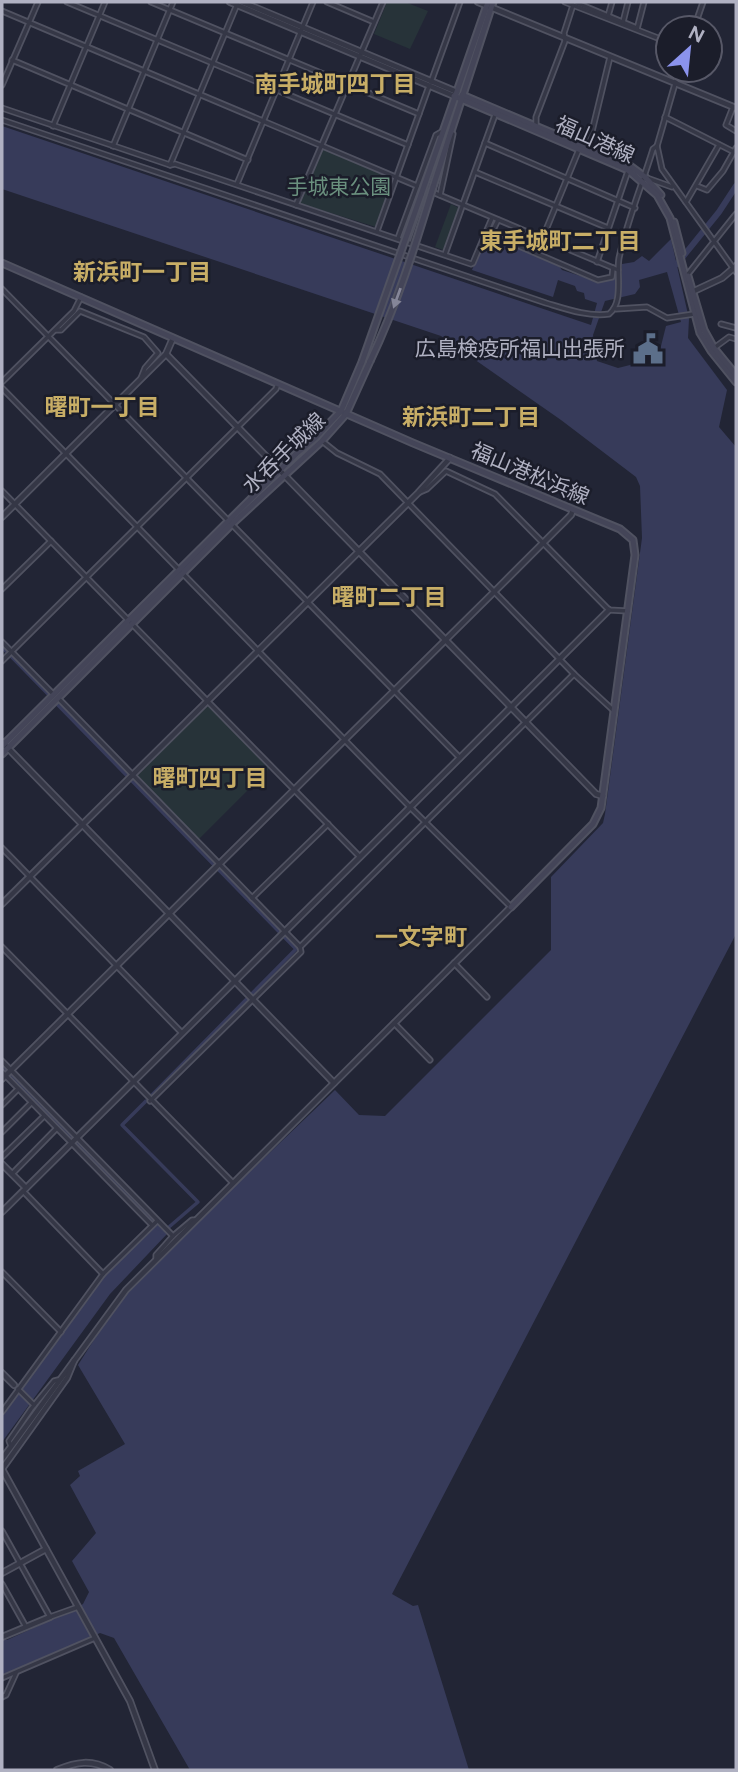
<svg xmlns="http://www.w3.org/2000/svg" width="738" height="1772" font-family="Figtree,'Noto Sans JP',sans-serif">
<rect width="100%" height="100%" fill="#222535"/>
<g fill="#273339">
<path d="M387,2H405L428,11L410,49L374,34Z"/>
<path d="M322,149L393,179L376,227L302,204L300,202Z"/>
<path d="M451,204L459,208L443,250L435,247Z"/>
<path d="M208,705L270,768L198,840L136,777Z"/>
</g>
<g fill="#373b5a" fill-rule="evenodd">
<path d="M2,126L591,325L597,303L585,299L584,293L577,291L575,286L558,280L553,297L472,270L487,235L559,266L562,270L599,282L614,279L621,281L622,264L634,262L642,256L649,261L671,239L689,319L688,338L727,390L719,427L736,447V934L392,1594L413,1606L418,1605L469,1770H190L114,1638L100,1633L2,1675V1639L7,1640L73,1610L83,1604L89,1592L72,1561L96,1533L70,1485L80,1476L78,1471L125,1444L78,1365L111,1313L134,1283L335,1090L359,1115L385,1116L551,950V877L603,823L605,814L642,538L640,486L636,477L561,420L441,336L2,189ZM667,272L681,322L666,326L658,358L618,368L597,361L593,335L605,301L635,294L640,287L639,280Z"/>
<path d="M157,1224L167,1234L110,1294L2,1442V1417L104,1276Z"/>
</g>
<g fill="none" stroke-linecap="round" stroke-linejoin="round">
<g stroke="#373b5a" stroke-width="3.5">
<path d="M2,647L48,694"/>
<path d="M57,704L296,949L151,1096"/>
<path d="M2,1067L159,1229"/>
<path d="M146,1101L122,1125L198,1202L162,1233"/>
</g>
<path stroke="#373b5a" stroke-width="6" d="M677,264L719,212L736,186"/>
<g stroke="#505261" stroke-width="7">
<g id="minor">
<path d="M67,2L408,145"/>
<path d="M151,2L419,114"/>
<path d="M327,2L374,22"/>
<path d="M565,2L668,42"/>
<path d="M577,3L637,28"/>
<path d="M2,11L417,186"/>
<path d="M608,16L612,2"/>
<path d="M623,22L628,2"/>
<path d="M694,28L703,2"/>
<path d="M637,29L644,2"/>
<path d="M12,60L248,160"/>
<path d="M431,82L460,2"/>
<path d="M2,85L38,2"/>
<path d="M733,107L726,125L736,131"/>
<path d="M2,108L170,165L175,164L471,264L473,263L492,218"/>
<path d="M665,117L734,152"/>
<path d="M2,120L546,303C566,309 588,317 609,314C624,302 616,275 619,258C627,221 642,185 653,149L657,146L679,70"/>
<path d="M53,126L105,2"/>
<path d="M536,126V117L565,41L564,33L573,5"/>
<path d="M485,143L635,208"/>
<path d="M113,146L173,2"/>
<path d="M657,146L662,169L736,272"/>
<path d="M588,148L610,57"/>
<path d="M170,165L238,2"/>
<path d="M475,172L608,228"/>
<path d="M647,178L672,187"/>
<path d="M237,184L313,2"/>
<path d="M697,186L707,190L723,171L736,148"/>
<path d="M440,195L453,134"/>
<path d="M686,202L719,145"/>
<path d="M296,205L383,2"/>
<path d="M498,220L491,234L598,280L612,277L613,268"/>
<path d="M377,231L429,86"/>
<path d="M543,237L580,147"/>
<path d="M398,238L436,135L443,131"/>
<path d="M412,243L430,191L618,270"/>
<path d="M445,254L495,115"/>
<path d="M597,262L629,168"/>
<path d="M688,274L736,214"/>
<path d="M2,289L460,758"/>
<path d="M616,309L647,307L667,318L694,314"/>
<path d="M721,324L736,328"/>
<path d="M56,330H61L80,311L144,337L158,353L145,368L141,378"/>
<path d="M714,348L729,337L736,339"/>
<path d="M2,382L74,311L81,297"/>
<path d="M2,388L410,807L511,907"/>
<path d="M322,441L337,453L380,474L574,674L614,711"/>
<path d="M2,491L360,857"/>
<path d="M420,492L427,489L446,471L495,494L609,610L628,611"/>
<path d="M2,589L51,541"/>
<path d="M2,642L53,694"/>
<path d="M2,661L276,389L278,384"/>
<path d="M59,699L300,947L574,674"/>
<path d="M2,848L182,1033"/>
<path d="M252,898L328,824"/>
<path d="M2,947L233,1183"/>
<path d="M454,963L487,997"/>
<path d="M394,1023L430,1060"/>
<path d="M2,1061L173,1236L192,1220H196"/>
<path d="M2,1072L152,1225"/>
<path d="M150,1101L301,952L300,947"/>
<path d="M2,1105L18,1089"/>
<path d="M2,1132L31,1103"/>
<path d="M2,1157L44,1116"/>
<path d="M12,1174L56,1129"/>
<path d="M23,1191L103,1274"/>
<path d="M156,1259V1255L173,1236"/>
<path d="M2,1272L61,1332"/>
<path d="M18,1389L34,1405"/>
<path d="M2,1412L103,1274L157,1221"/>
<path d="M11,1446L9,1441L31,1409L54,1381L58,1380"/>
<path d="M2,1531L50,1617L78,1607"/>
<path d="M2,1584L26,1627"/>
<path d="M2,1678L95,1638"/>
<path d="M2,1697L6,1695L16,1673"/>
</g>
</g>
<g stroke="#505261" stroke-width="8">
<g id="tertiary">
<path d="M230,2L454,96"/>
<path d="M242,2L457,92"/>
<path d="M478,2L736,108"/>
<path d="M692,292L722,278L736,266"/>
<path d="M166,354L596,794L603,796"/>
<path d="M2,517L166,354L173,338"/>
<path d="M2,742L334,1083"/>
<path d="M2,904L418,493L450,458"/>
<path d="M2,1079L495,591L571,515L573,510"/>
<path d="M2,1164L26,1188"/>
<path d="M2,1212L609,610"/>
<path d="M2,1373L14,1385"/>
<path d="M2,1459L126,1290L511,907"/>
<path d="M2,1469L130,1701L155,1770"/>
<path d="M2,1469L67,1378L74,1361"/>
<path d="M2,1573L46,1549"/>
<path d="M2,1637L50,1617"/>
<path d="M57,1770C76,1762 92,1759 110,1770"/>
</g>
</g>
<g stroke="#505261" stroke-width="9">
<g id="secondary">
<path d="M462,95L630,166L645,177L661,195"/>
<path d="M454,96L628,170L657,195L670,218L700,333L711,351L736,382"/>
<path d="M433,187L493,2"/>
<path d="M421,195L488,2"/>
<path d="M674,222L682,253"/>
<path d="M2,263L413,443L620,529L633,540L635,555L601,808L593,824L511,907"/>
<path d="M688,276L704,330L714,348L736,375"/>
<path d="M2,746L297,453L316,437L341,411L362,362"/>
<path d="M2,754L232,524L322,441L346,414L370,361"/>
</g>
</g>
<use href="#minor" stroke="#353746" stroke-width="3.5"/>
<use href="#tertiary" stroke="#353746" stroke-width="4.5"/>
<use href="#secondary" stroke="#444558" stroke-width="5"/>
<g stroke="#505261" stroke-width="9" stroke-linecap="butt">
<g id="secondary-bridge">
<path d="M370,361C397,305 415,246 433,187"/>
<path d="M362,362L421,195"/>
</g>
</g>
<use href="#secondary-bridge" stroke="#444558" stroke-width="5"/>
</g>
<defs><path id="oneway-solid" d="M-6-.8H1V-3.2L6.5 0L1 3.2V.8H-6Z" transform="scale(1.75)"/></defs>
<use fill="#858698" href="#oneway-solid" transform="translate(397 298) rotate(110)"/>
<defs>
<g id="civic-bare" transform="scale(2.415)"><path d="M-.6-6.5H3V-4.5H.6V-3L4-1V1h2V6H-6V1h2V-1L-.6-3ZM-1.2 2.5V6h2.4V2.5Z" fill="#5c6f8a" stroke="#1b1d2a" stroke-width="2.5" paint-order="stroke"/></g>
</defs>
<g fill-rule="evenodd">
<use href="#civic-bare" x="648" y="349"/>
</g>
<g text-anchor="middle" stroke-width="5" stroke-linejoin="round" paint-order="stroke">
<g font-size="21" fill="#b0b1c2" stroke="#1b1d2a">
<text transform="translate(595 140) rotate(24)" y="7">福山港線</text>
<text transform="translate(284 453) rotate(-44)" y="7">水呑手城線</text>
<text transform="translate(530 474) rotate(23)" y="7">福山港松浜線</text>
</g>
<g font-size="21" fill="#6a907e" stroke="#1b1d2a">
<text x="339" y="194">手城東公園</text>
</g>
<g font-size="21" fill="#b0b1c2" stroke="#1b1d2a" text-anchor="end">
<text x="625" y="356">広島検疫所福山出張所</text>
</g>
<g font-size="23" font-weight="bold" fill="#c8ae66" stroke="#1b1d2a">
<text x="335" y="92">南手城町四丁目</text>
<text x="560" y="249">東手城町二丁目</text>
<text x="142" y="280">新浜町一丁目</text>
<text x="102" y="415">曙町一丁目</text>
<text x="471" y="425">新浜町二丁目</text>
<text x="389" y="605">曙町二丁目</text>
<text x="210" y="786">曙町四丁目</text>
<text x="421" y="945">一文字町</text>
</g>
</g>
<rect width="738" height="1772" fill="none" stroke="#b0b1c2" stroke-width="7"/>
<g transform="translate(689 49) rotate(27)"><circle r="33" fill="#1b1d2a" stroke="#575867" stroke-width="2"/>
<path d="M0-5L12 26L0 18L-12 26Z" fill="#8b93ec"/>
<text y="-10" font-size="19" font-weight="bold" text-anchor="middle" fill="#b0b1c2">N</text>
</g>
</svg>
